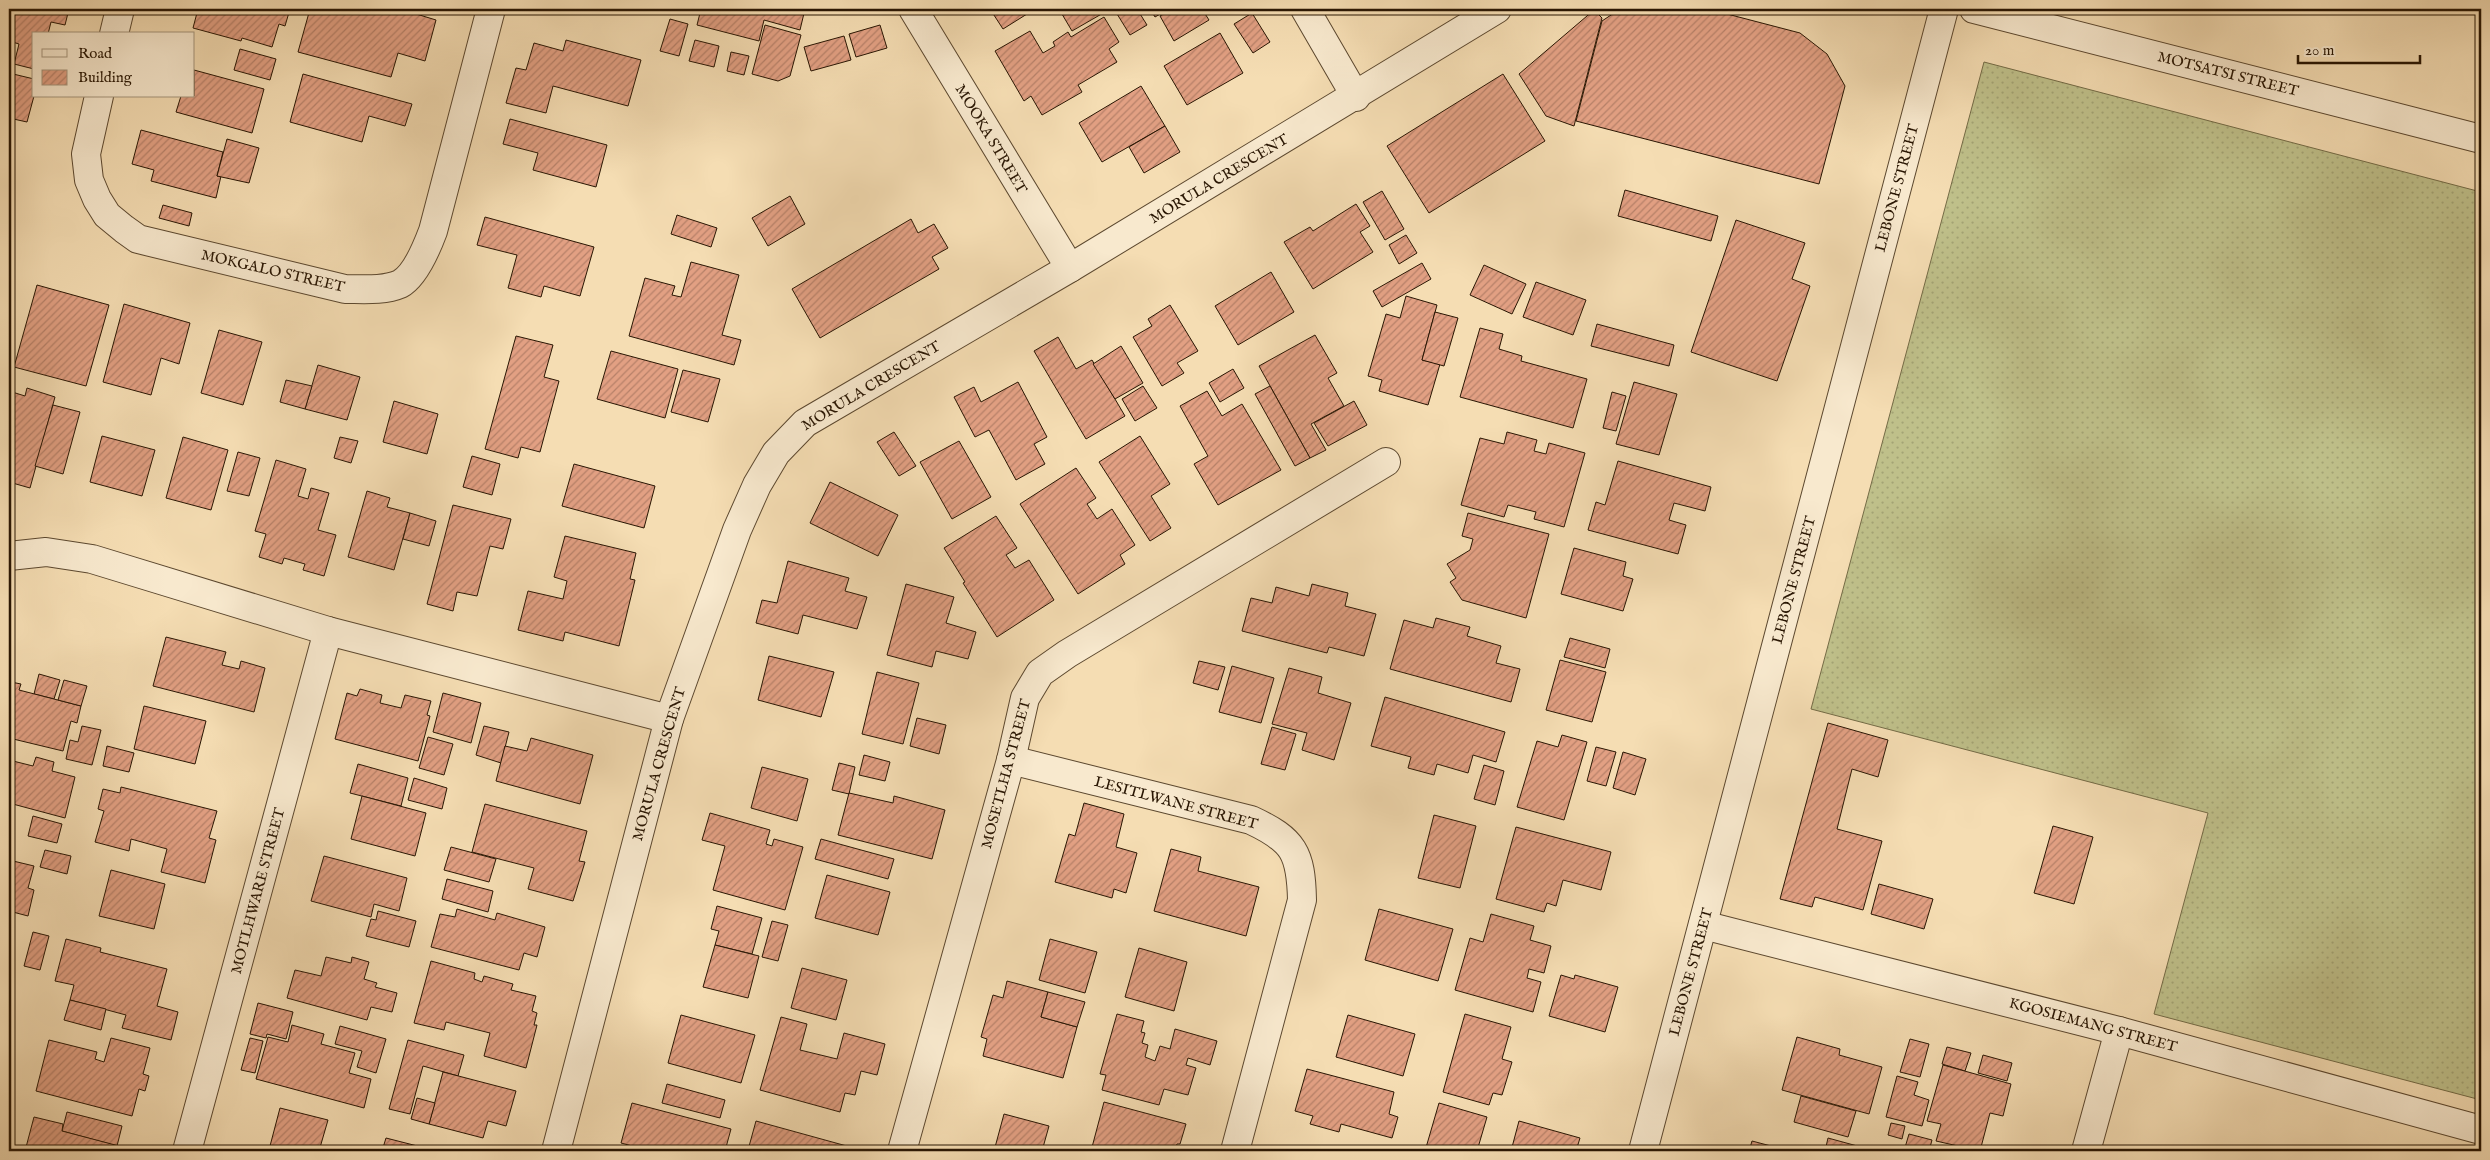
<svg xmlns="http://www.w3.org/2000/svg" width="2490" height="1160" font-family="'IM FELL English',serif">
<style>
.grass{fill:url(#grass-dots);stroke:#746b46}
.building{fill:url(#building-hatch);stroke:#291603}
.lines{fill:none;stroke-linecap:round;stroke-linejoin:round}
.minor-casing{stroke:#5c482f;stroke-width:30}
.minor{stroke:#f8e9ce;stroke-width:28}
.labels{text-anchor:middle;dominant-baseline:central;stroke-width:4;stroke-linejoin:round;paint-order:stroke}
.street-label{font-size:15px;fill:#291603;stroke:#f8e9ce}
</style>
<defs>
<pattern id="grass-dots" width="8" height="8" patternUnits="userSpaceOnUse" patternTransform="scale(1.25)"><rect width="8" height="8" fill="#bfc08a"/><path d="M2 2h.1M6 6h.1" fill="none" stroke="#a4a475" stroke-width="1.8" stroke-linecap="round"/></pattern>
<pattern id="building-hatch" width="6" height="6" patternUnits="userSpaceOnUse" patternTransform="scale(1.25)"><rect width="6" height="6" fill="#e2a083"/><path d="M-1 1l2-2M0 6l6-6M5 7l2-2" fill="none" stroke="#b78169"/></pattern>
</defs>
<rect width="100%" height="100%" fill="#f5ddb3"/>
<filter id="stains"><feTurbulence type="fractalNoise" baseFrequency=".004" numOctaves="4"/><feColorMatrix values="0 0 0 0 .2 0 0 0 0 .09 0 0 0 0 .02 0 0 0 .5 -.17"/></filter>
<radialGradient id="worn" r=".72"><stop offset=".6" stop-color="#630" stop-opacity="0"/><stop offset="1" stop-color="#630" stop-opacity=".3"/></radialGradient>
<path class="grass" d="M1984,62L2481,192V1100L2154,1014L2208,813L1811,709Z"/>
<g class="building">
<path d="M9,9H69L65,25L51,22L48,34H34V69L14,64L19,44L9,41Z"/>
<path d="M198,9H290L285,26L279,24L272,47L242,38L241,41L193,28Z"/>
<path d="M310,9H400L436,20L425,61L398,53L391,77L298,52Z"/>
<path d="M597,9H620L619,14Z"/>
<path d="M701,9H805L800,30L764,20L759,41L697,25Z"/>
<path d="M990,9H1035L1003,29Z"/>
<path d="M1059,9H1103L1105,12L1072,31Z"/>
<path d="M1114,9H1137L1147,25L1130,35Z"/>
<path d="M1150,9H1169L1155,17Z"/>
<path d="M1172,9H1202L1209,20L1174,41L1160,16Z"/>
<path d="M1620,9H1708L1800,33L1827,54L1845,86L1819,184L1576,121L1602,21Z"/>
<path d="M1594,10L1602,18L1574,126L1546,116L1519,74Z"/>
<path d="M1252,13L1270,42L1253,53L1234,24Z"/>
<path d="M1104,17L1119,42L1109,49L1117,62L1078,85L1082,92L1042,115L1031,96L1024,101L995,51L1030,31L1043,53L1055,46L1053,42L1068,32L1071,37Z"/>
<path d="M670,19L688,24L679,56L660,51Z"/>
<path d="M765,25L801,35L790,76L778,81L752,74Z"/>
<path d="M880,25L887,48L856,57L849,34Z"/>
<path d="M1220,33L1243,73L1187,105L1164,66Z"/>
<path d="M844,36L851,60L811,71L804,47Z"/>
<path d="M566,40L641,60L628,106L553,86L546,113L506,103L516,68L526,70L534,43L563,51Z"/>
<path d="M695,40L719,46L714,67L689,61Z"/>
<path d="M240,49L276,59L270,80L234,70Z"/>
<path d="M731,52L749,56L744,75L727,71Z"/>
<path d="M194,70L264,89L252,133L176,112L181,96H194Z"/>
<path d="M9,73L34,79V96L27,122L9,118Z"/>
<path d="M303,74L412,104L405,126L369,116L362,142L290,122Z"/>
<path d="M1503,74L1545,141L1429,213L1387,146Z"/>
<path d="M1141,86L1165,126L1102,162L1079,123Z"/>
<path d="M510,119L607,145L596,187L533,170L538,153L503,144Z"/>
<path d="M1165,126L1180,152L1144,173L1129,147Z"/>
<path d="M141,130L223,152L217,176H221L216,198L151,181L154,170L132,164Z"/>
<path d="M227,139L259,148L249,183L217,176Z"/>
<path d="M1625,190L1718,216L1711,241L1618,216Z"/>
<path d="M1382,191L1404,229L1385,240L1363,202Z"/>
<path d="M790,196L805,224L768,246L752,218Z"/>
<path d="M1356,204L1370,226L1360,232L1373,252L1313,289L1284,242L1310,227L1313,231Z"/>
<path d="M163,205L192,213L189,226L159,218Z"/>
<path d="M677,215L717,228L711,247L671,234Z"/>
<path d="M485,217L594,247L580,296L544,286L541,297L508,288L517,255L477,245Z"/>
<path d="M911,219L918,233L934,224L948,248L932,257L939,269L820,338L792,289Z"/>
<path d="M1736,220L1805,243L1792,279L1810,286L1777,381L1691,352Z"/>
<path d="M1406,235L1417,253L1399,264L1389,245Z"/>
<path d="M691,262L739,275L722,335L741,340L734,365L629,336L645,278L675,286L672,295L681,297Z"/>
<path d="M1422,263L1431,279L1382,307L1373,291Z"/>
<path d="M1484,265L1526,284L1512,314L1470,295Z"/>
<path d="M1271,272L1294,312L1238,345L1215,306Z"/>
<path d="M1536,282L1586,300L1573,335L1523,317Z"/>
<path d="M37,285L109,305L86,386L14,367Z"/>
<path d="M1406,296L1437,305L1422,360L1440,364L1428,405L1379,391L1382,380L1368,376L1386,314L1400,318Z"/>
<path d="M124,304L190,323L179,364L161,358L151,395L103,382Z"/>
<path d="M1170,305L1198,351L1177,363L1184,373L1162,386L1133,337L1152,326L1148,319Z"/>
<path d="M1435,312L1458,318L1444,366L1422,360Z"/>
<path d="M1597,324L1674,345L1669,366L1591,346Z"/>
<path d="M1480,328L1503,334L1499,349L1522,356L1521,361L1587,379L1573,428L1460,397Z"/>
<path d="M219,330L262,342L243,405L201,393Z"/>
<path d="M1315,335L1337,373L1328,378L1344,406L1311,424L1326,450L1310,458L1259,366Z"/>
<path d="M516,336L553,345L544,377L559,381L540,452L521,447L518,458L485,449Z"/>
<path d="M1058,337L1076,369L1092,360L1125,416L1086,439L1034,351Z"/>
<path d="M1121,346L1143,383L1115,399L1093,364Z"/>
<path d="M611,351L678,369L665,418L597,399Z"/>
<path d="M318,365L360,377L347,420L305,409Z"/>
<path d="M1233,369L1244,388L1220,402L1209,383Z"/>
<path d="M683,370L720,379L708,422L671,412Z"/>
<path d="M286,380L312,386L305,409L280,402Z"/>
<path d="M1018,382L1047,437L1034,444L1045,464L1016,480L989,430L975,437L954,397L974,387L981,402Z"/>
<path d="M1634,382L1677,394L1659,455L1616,444Z"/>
<path d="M1143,386L1157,408L1135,421L1122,399Z"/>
<path d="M1270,386L1310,458L1295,466L1255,394Z"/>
<path d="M27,388L55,397L30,488L9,482V391L25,396Z"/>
<path d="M1207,391L1222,416L1242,404L1281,470L1218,505L1194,464L1208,456L1180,406Z"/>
<path d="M1612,392L1626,396L1616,431L1603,428Z"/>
<path d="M394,401L438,414L427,454L383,442Z"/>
<path d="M1354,401L1367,425L1328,446L1314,423Z"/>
<path d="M53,405L80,412L63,474L35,466Z"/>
<path d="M894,432L916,466L899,476L877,442Z"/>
<path d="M1507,432L1537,440L1534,451L1546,454L1549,443L1585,453L1564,527L1534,519L1536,512L1508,505L1504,517L1461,505L1480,438L1504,444Z"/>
<path d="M102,436L155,450L142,496L90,482Z"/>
<path d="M1140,436L1170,484L1151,496L1171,528L1150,541L1099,462Z"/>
<path d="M183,437L228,450L211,510L166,498Z"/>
<path d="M340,437L358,441L351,463L334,458Z"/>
<path d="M959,441L991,497L952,519L920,462Z"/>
<path d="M238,452L260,458L249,496L227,491Z"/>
<path d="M472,456L500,464L492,495L463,487Z"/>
<path d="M276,460L306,469L298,496L308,499L311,488L329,493L318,530L336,535L324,576L303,570L305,564L284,558L282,564L259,557L266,534L255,531Z"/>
<path d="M1618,461L1711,487L1705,511L1674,503L1669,520L1686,525L1678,554L1588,530L1596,502L1605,505Z"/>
<path d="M574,464L655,486L644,528L562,506Z"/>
<path d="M1076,468L1096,498L1087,504L1097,519L1112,509L1135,545L1120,555L1125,564L1078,594L1020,504Z"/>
<path d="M830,482L898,515L878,556L810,523Z"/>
<path d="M367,491L390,498L387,507L410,513L394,570L348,557Z"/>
<path d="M453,505L511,519L503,549L490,546L477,596L457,592L453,611L427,604Z"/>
<path d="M410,513L436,521L429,546L403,539Z"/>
<path d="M1468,513L1549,534L1526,618L1462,600L1450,582L1456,578L1447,564L1470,550L1473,539L1462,536Z"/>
<path d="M996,516L1017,548L1006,555L1015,568L1029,560L1054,600L997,637L963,583L965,582L944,548Z"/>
<path d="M565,536L636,553L630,579L635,580L619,646L565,632L563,641L518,630L528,591L563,599L567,581L554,577Z"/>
<path d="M1574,548L1626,562L1623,576L1633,579L1623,611L1561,594Z"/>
<path d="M788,561L849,578L845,591L867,597L857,629L803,615L798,634L756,623L762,600L777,603Z"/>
<path d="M906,584L954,597L946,623L976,632L968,659L936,651L932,667L887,655Z"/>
<path d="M1312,584L1348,593L1345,606L1376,614L1364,656L1329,647L1327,653L1242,631L1251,598L1272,603L1276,587L1309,596Z"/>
<path d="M1436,618L1470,627L1467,636L1501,646L1496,663L1520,669L1511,702L1390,669L1404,620L1433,628Z"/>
<path d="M166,637L226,652L222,665L239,669L241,661L265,668L254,712L153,686Z"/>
<path d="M1570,638L1610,649L1605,668L1564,657Z"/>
<path d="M769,656L834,672L821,717L758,700Z"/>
<path d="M1560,660L1606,672L1592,722L1546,710Z"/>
<path d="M1199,661L1225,667L1218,690L1193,683Z"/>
<path d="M1232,666L1274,678L1261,723L1219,712Z"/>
<path d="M1289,668L1322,677L1318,693L1351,703L1334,760L1302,750L1307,733L1272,724Z"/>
<path d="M877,672L919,683L903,744L862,734Z"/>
<path d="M39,674L60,680L54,699L34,694Z"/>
<path d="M9,677H12L11,682L21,684L19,690L81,706L77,723L71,721L63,751L9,738Z"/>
<path d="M64,680L87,686L81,706L58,700Z"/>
<path d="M360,689L382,695L380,703L401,708L405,695L431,701L427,715L430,716L418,761L335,739L347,693L357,696Z"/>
<path d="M443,693L481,703L471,743L433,732Z"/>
<path d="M1385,697L1505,732L1496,762L1473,755L1468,773L1437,764L1434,775L1408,768L1411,757L1371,746Z"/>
<path d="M144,706L206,721L195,764L134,749Z"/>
<path d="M917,718L946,725L939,754L910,746Z"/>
<path d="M1828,723L1888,740L1878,777L1852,769L1837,829L1882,841L1863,910L1815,897L1812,907L1780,899Z"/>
<path d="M82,726L101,730L92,765L66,759L70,740L78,742Z"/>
<path d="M484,726L509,732L501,763L476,755Z"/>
<path d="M1272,727L1296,734L1285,770L1261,764Z"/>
<path d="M1562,735L1587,742L1564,820L1517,807L1537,741L1558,747Z"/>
<path d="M428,737L453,744L444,775L419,768Z"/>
<path d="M531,738L593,755L580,804L496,781L505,746L527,751Z"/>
<path d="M107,746L134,753L129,772L103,766Z"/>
<path d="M1596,747L1616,752L1606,786L1587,781Z"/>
<path d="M1623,752L1646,759L1635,795L1613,788Z"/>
<path d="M864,755L890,762L885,781L859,775Z"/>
<path d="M36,757L54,762L52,771L75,777L65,818L9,803V760L33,766Z"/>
<path d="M839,763L855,767L849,794L832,790Z"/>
<path d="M358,764L408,778L401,806L350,793Z"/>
<path d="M1484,765L1504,771L1495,805L1474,799Z"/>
<path d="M762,767L808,779L797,821L751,808Z"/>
<path d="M414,778L447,788L442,809L408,800Z"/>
<path d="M121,787L217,811L209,838L216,840L205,883L161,872L167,849L131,839L129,851L95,842L104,811L98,809L103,789L120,793Z"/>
<path d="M849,793L893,803L894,796L945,810L932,859L838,835Z"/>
<path d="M362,796L426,813L415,856L351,839Z"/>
<path d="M1084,803L1124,814L1116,847L1137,853L1126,893L1114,889L1112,898L1055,882L1069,834L1075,836Z"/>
<path d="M485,804L587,831L579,861L585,862L573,901L528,889L534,868L472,852Z"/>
<path d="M710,813L770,830L766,844L772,846L774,839L803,847L785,910L713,890L725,846L702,840Z"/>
<path d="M1434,815L1476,826L1460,888L1418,878Z"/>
<path d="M33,816L62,824L57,843L28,836Z"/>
<path d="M2053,826L2093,837L2074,904L2034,893Z"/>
<path d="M1516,827L1611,852L1601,890L1563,880L1556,906L1547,903L1544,912L1496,899Z"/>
<path d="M821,839L894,859L888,879L815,859Z"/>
<path d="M451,847L496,859L489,882L444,870Z"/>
<path d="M1171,849L1201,857L1198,871L1259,887L1246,936L1154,911Z"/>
<path d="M45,850L71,856L67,874L40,867Z"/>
<path d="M324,856L407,878L399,911L374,904L371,917L311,901Z"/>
<path d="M9,860L34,866L28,888L34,890L28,916L9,911Z"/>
<path d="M111,870L165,884L154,929L99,916Z"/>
<path d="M827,875L890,892L878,935L815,918Z"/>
<path d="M447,879L493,891L488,912L442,899Z"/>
<path d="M1879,884L1933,899L1924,929L1871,914Z"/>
<path d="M717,906L762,918L752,954L715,945L719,931L711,929Z"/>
<path d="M457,909L495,920L497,913L545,927L537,957L524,953L519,970L431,947L440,914L455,917Z"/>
<path d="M1379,909L1453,929L1438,981L1365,960Z"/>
<path d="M378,911L416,921L409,947L366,936L371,919L376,920Z"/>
<path d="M1491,914L1534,926L1530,940L1551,946L1544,973L1529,969L1527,978L1541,982L1533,1012L1455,990L1470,938L1483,942Z"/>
<path d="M772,921L788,925L778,961L762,957Z"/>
<path d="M33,932L49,936L40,970L24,966Z"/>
<path d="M9,933L13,934L9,952Z"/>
<path d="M66,939L101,948L100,952L167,969L157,1006L178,1012L171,1040L122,1028L126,1015L70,1000L74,985L55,981Z"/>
<path d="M1050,939L1097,952L1085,993L1039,980Z"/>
<path d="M715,945L759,956L748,998L703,987Z"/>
<path d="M1139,948L1187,962L1174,1011L1125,997Z"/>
<path d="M326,957L351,963L352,957L369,962L364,979L377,983L375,987L397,993L392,1012L371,1007L367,1020L287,998L295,970L321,976Z"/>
<path d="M431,961L475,973L474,979L482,982L484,976L513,984L511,990L536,996L532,1011L537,1013L534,1025H537L526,1068L484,1056L490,1033L446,1022L444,1030L414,1023Z"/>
<path d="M802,968L847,980L836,1020L791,1008Z"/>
<path d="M1561,975L1574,979L1575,975L1618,987L1605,1032L1549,1016Z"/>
<path d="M1007,981L1048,992L1041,1017L1077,1027L1063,1078L983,1056L987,1039L981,1037L993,995L1003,998Z"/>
<path d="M1048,992L1085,1002L1077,1027L1041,1017Z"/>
<path d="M70,1000L106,1009L101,1030L64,1020Z"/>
<path d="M258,1003L293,1012L286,1039L267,1034L266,1038L250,1034Z"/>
<path d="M1117,1014L1144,1021L1141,1032L1145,1033L1142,1043L1148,1045L1145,1057L1155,1061L1160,1046L1170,1049L1175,1029L1217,1041L1210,1065L1188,1058L1186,1065L1196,1068L1188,1095L1164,1089L1159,1105L1102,1090L1106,1075L1100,1074Z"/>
<path d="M1465,1014L1511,1027L1502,1059L1512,1062L1502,1095L1493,1093L1489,1105L1443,1092Z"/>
<path d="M681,1015L755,1035L741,1083L668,1063Z"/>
<path d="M1348,1015L1415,1034L1403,1076L1336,1057Z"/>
<path d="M781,1017L807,1024L800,1050L837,1059L844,1033L885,1044L877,1075L861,1071L855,1095L845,1093L840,1112L760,1090Z"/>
<path d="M292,1025L324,1034L321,1044L355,1053L349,1073L371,1079L364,1108L256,1079L268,1037L288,1042Z"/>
<path d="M340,1026L386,1039L376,1073L357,1067L362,1051L335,1044Z"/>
<path d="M1797,1037L1840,1049L1839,1055L1882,1067L1869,1114L1782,1090Z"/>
<path d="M111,1038L150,1048L143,1074L149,1076L145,1091L139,1089L132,1116L36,1091L49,1040L97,1052L95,1059L104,1062Z"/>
<path d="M250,1038L263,1041L255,1073L241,1070Z"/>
<path d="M1910,1039L1929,1044L1920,1077L1900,1072Z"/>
<path d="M408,1040L464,1055L458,1076L423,1066L410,1114L389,1109Z"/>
<path d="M9,1042L13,1043L9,1061Z"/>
<path d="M1947,1047L1971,1053L1965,1071L1942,1064Z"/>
<path d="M1983,1055L2012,1063L2007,1081L1978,1073Z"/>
<path d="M1943,1065L2011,1084L2003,1116L1990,1113L1980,1151L1936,1141L1941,1124L1927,1121Z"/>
<path d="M1307,1069L1394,1092L1389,1114L1398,1117L1392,1138L1341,1124L1339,1132L1310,1124L1313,1116L1295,1111Z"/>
<path d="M443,1072L516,1091L506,1126L488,1121L483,1138L429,1124Z"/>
<path d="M1897,1076L1918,1082L1914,1095L1929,1100L1922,1126L1886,1117Z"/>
<path d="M667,1084L725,1100L720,1118L662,1103Z"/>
<path d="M1801,1096L1856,1111L1848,1137L1794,1122Z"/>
<path d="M417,1098L435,1103L429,1124L411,1119Z"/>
<path d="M1104,1102L1186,1124L1180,1144H1177L1174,1151H1091Z"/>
<path d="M632,1103L731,1129L725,1151H651L621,1143Z"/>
<path d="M1439,1103L1487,1117L1477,1151H1425Z"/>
<path d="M280,1108L328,1120L319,1151H287L270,1146Z"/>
<path d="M67,1112L122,1126L117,1146L62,1131Z"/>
<path d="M1004,1114L1049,1126L1042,1151H994Z"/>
<path d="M34,1117L63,1124L62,1131L119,1146L118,1151H25Z"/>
<path d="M756,1121L854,1148L853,1151L748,1150Z"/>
<path d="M1519,1121L1580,1138L1576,1151H1511Z"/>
<path d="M1891,1123L1905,1126L1902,1139L1888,1135Z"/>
<path d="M1909,1134L1932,1140L1929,1151H1904Z"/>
<path d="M386,1138L437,1151H382Z"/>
<path d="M1828,1138L1872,1150L1825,1151Z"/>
<path d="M1752,1141L1790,1151H1749Z"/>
</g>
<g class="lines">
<g class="minor-casing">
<g id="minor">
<path d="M913,9L1070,268"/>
<path d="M1305,9L1356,97"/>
<path d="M1974,9L2481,139"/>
<path d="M114,34L120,9"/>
<path d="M99,96L86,154L89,180L97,199L107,215L124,229L138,239L345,289C362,289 384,291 400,284C415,276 427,247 433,231L491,9"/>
<path d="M9,556L46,552L92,559L328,631L669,719"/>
<path d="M1011,760L1251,820C1294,840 1301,853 1302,900L1235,1151"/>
<path d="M1703,925L2119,1031L2481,1130"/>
<path d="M187,1151L328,631"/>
<path d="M556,1151L669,719L737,530L757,485L776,453L805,423L1070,268L1497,9"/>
<path d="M902,1151L1011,760L1025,698L1040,673L1067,654L1386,462"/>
<path d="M1643,1151L1944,9"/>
<path d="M2086,1151L2119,1031"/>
</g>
</g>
<use href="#minor" class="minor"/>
</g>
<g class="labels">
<g class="street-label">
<text transform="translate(2228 74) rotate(14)">MOTSATSI STREET</text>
<text transform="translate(991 139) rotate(59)">MOOKA STREET</text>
<text transform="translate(1219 179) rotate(-31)">MORULA CRESCENT</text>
<text transform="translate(1897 188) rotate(-75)">LEBONE STREET</text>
<text transform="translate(273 271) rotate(13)">MOKGALO STREET</text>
<text transform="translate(871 386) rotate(-31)">MORULA CRESCENT</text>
<text transform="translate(1794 580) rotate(-75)">LEBONE STREET</text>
<text transform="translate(659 764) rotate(-74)">MORULA CRESCENT</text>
<text transform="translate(1006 774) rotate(-75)">MOSETLHA STREET</text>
<text transform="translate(1176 803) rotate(15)">LESITLWANE STREET</text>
<text transform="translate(258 891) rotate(-75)">MOTLHWARE STREET</text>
<text transform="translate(1691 972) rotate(-75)">LEBONE STREET</text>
<text transform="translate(2093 1025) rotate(15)">KGOSIEMANG STREET</text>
</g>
</g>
<rect width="2490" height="1160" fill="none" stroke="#f5ddb3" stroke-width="30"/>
<rect x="10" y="10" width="2470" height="1140" fill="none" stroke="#291603" stroke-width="2.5"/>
<rect x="15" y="15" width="2460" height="1130" fill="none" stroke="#291603"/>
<rect x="32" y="32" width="162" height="65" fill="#f8e9ce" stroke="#a5957d"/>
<rect x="42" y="49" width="25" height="8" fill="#f8e9ce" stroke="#a5957d"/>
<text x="78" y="58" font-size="15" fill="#291603">Road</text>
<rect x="42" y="70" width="25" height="15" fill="url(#building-hatch)" stroke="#a5957d"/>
<text x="78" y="82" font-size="15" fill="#291603">Building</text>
<path d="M2298 55v8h122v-8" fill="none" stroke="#291603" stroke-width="2.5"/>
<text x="2305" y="55" font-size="15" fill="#291603" stroke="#f8e9ce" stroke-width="4" paint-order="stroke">20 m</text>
<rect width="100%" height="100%" filter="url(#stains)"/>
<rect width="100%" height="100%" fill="url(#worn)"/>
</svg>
